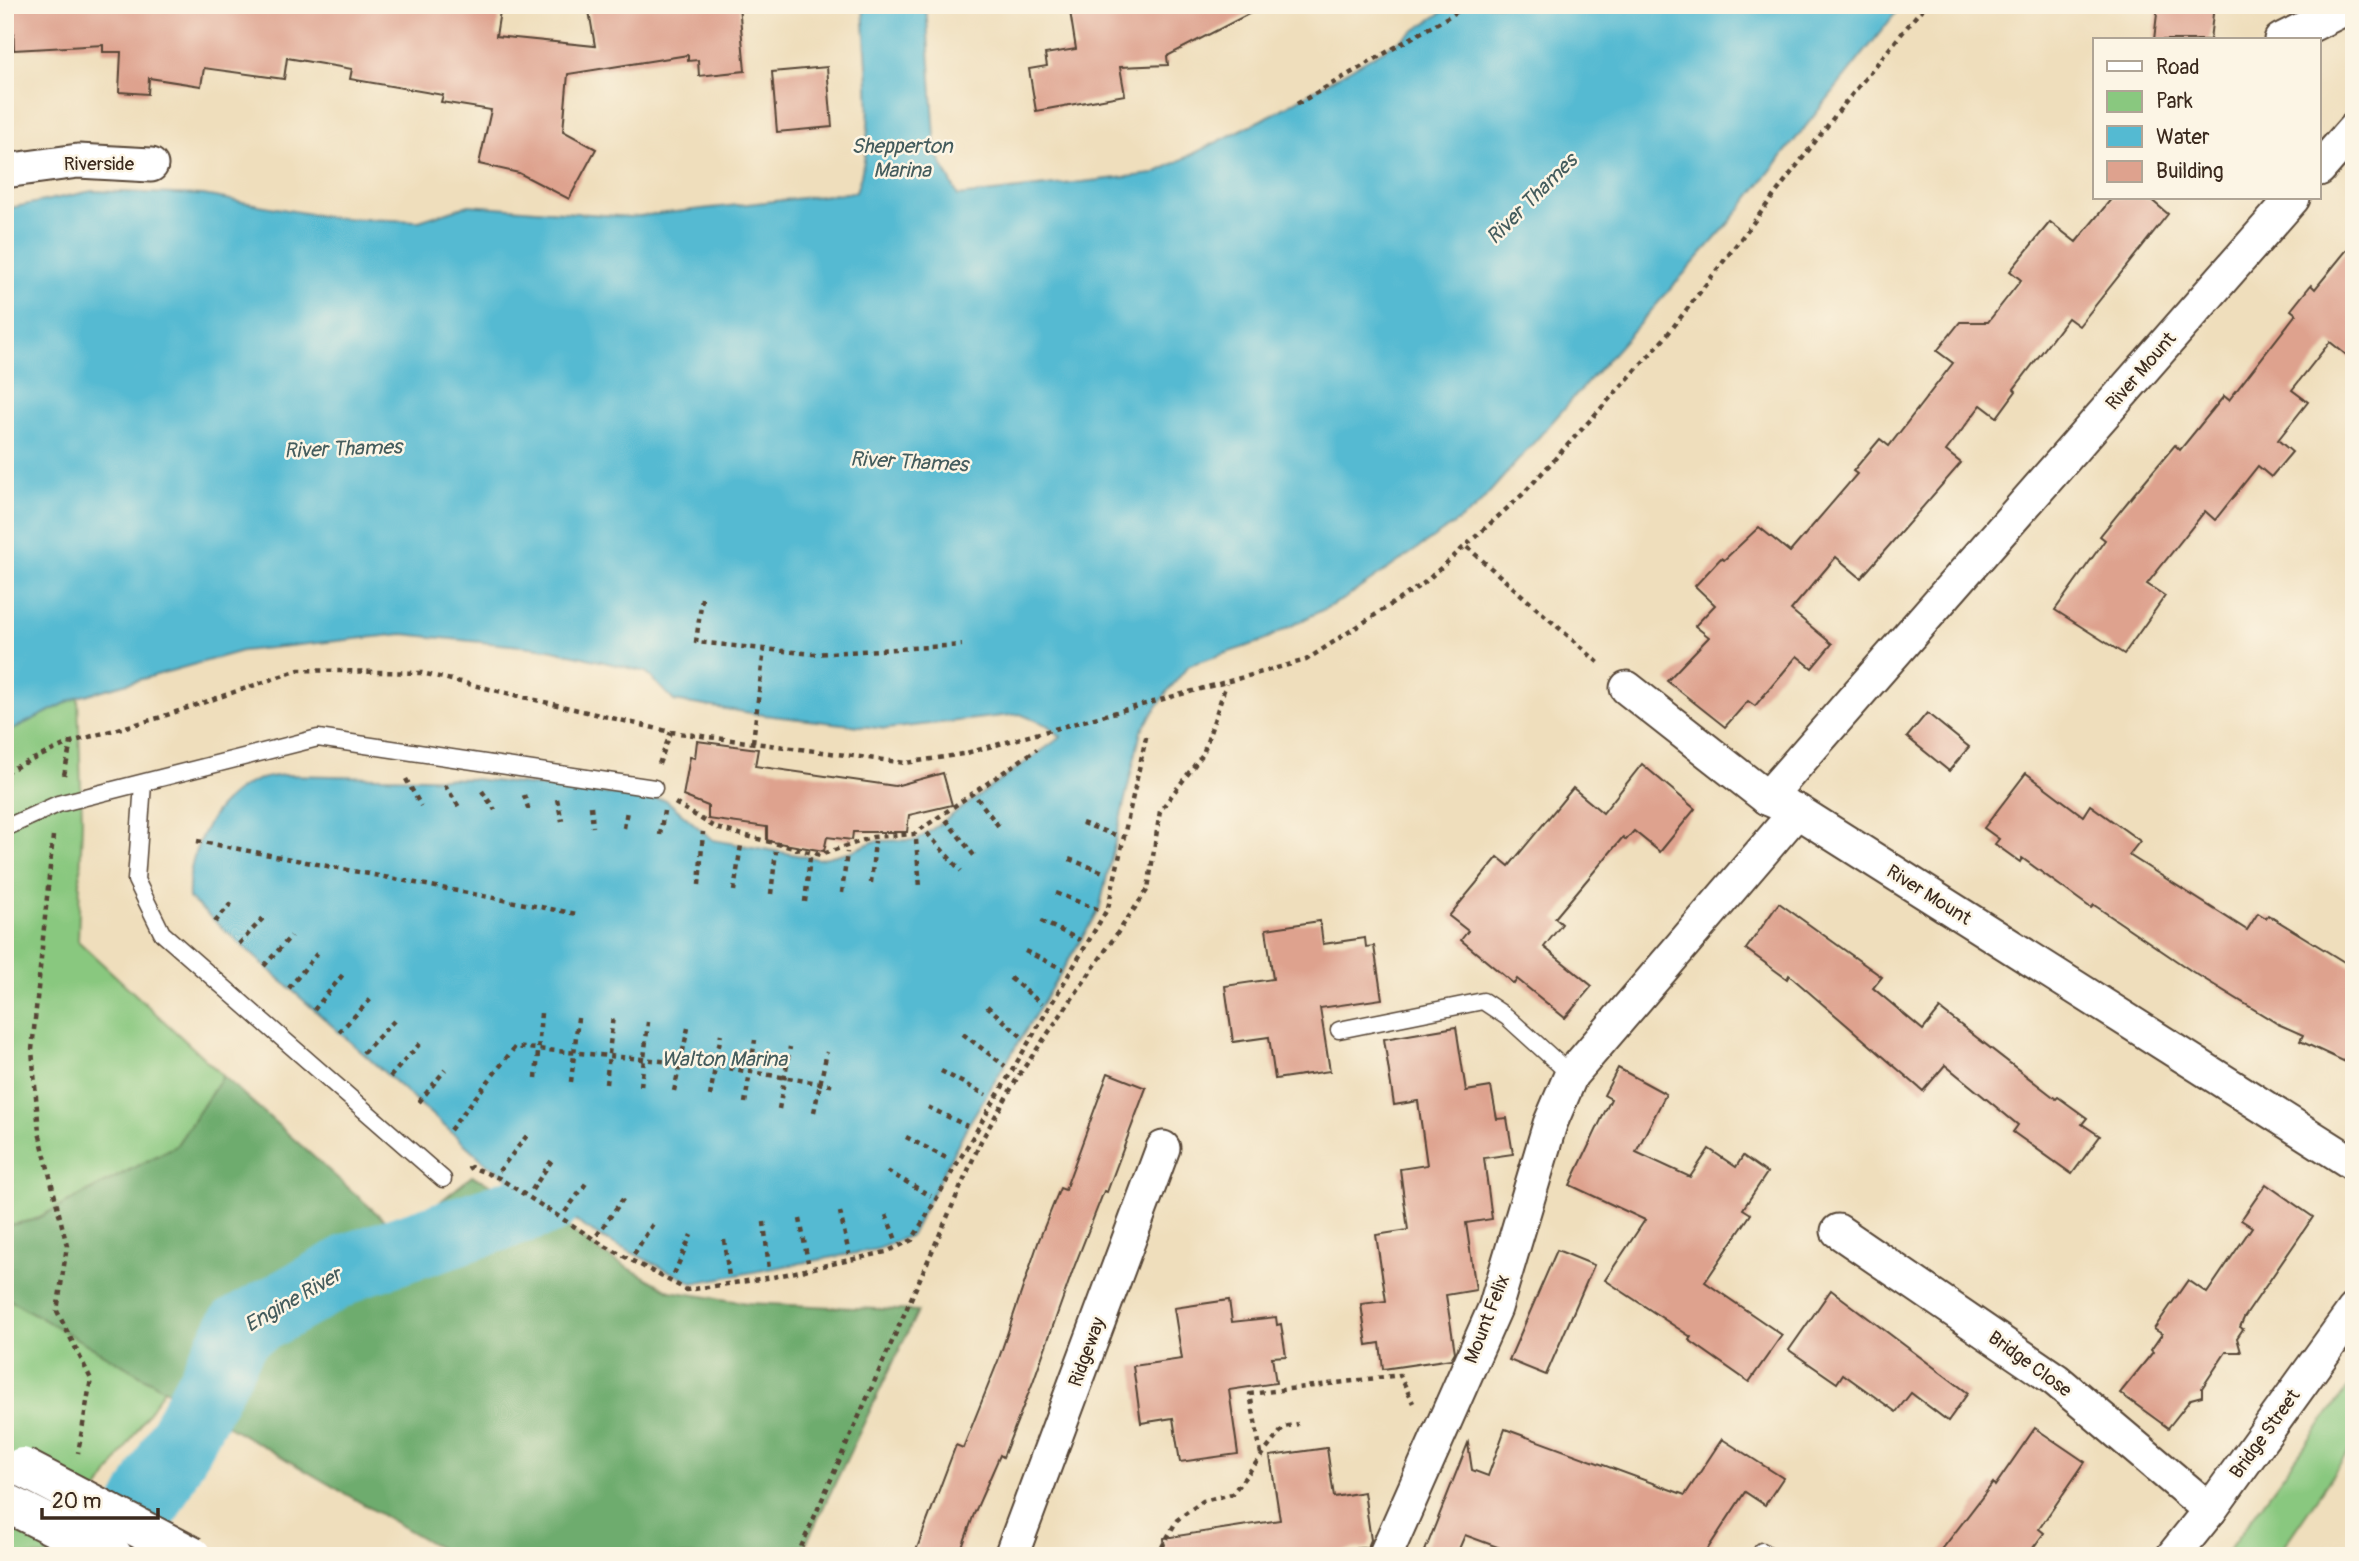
<svg xmlns="http://www.w3.org/2000/svg" width="2359" height="1561" font-family="Pangolin,sans-serif">
<style>
.green{fill:#89c87f;stroke:#62794e;stroke-width:2}
.forest{fill:#6eac6e;stroke:#546b46;stroke-width:2}
.water{fill:#54bad2;stroke:#487278;stroke-width:2}
.lines{fill:none;stroke-linecap:round;stroke-linejoin:round}
.river{stroke:#54bad2;stroke-width:68}
.building{fill:#dea28e}
.service-casing{stroke:#564536;stroke-width:19}
.minor-casing{stroke:#564536;stroke-width:37}
.path{stroke:#564536;stroke-width:4.5;stroke-dasharray:5 5;stroke-linecap:butt}
.service{stroke:#fff;stroke-width:16}
.minor{stroke:#fff;stroke-width:33}
.primary-bridge-casing{stroke:#564536;stroke-width:42;stroke-linecap:butt}
.primary-bridge{stroke:#fff;stroke-width:38}
.labels{text-anchor:middle;dominant-baseline:central;stroke-width:5;stroke-linejoin:round;paint-order:stroke}
.street-label{font-size:19px;fill:#3b2a1e;stroke:#fcf5e5}
.water-label{font-size:21px;font-style:italic;fill:#445c5d;stroke:#fcf5e5}
</style>
<rect width="100%" height="100%" fill="#fcf5e5"/>
<filter id="ink" filterUnits="userSpaceOnUse"><feTurbulence type="fractalNoise" baseFrequency=".0143" numOctaves="2"/><feDisplacementMap in="SourceGraphic" scale="14" xChannelSelector="R" yChannelSelector="G"/><feConvolveMatrix kernelMatrix="1 2 1 2 8 2 1 2 1" color-interpolation-filters="sRGB"/></filter>
<filter id="wash" filterUnits="userSpaceOnUse"><feTurbulence type="fractalNoise" baseFrequency=".00686" numOctaves="4" result="noise"/><feDisplacementMap in="SourceGraphic" scale="28" xChannelSelector="R" yChannelSelector="G"/><feGaussianBlur stdDeviation="1.57" result="paint"/><feColorMatrix in="noise" values="0 0 0 0 0 0 0 0 0 0 0 0 0 0 0 0 0 1.4 0 .05"/><feComposite in="paint" operator="in"/></filter>
<g filter="url(#wash)">
<rect width="100%" height="100%" fill="#efdebc"/>
<g class="green">
<path d="M78,697L82,821L78,941L223,1076L176,1146L34,1220L5,1226V733Z"/>
<path d="M5,1297L164,1389L55,1556H5Z"/>
<path d="M2354,1379V1444L2277,1556H2224Z"/>
</g>
<path class="forest" d="M223,1076L400,1234L472,1176L539,1206L601,1253L670,1291L747,1303L918,1311L800,1556H453L5,1297V1226L34,1220L176,1146Z"/>
<path class="water" d="M863,5H926L936,152L958,196L1153,174L1275,113L1402,39L1453,5H1902L1729,223L1474,510L1344,599L1260,642L1189,665L1167,692L1141,731L1099,910L965,1130L911,1235L878,1249L693,1283L602,1238L487,1164L189,898C187,853 212,798 257,780C265,777 276,776 284,775L473,779L666,800L713,840L819,859L852,851L875,841L917,840L1061,737L1047,725L1020,714L886,729L764,715L674,701L646,672L549,649L403,634L242,651L78,697L5,733V209L92,191L203,195L333,218L419,221L469,205L630,217L856,192C877,132 866,68 863,5Z"/>
<g class="lines">
<path class="river" d="M119,1556L239,1330L355,1265L548,1201"/>
</g>
<g id="blocks">
<g class="building">
<path d="M12,5H195L229,11L230,5H501L496,36L595,46L588,5H739L745,71L699,76L698,60L688,61V55L568,74L563,131L596,149L569,199L519,173L479,164L491,110L441,102L443,95L350,79L352,69L287,58L284,79L204,68L201,86L149,78L148,94L119,92L121,52H103V45L14,50Z"/>
<path d="M1069,5H1266L1167,56L1168,65L1120,67L1125,95L1036,111L1029,69L1047,66L1045,54L1076,49Z"/>
<path d="M2158,5H2214L2210,40H2154Z"/>
<path d="M827,67L832,127L777,132L772,72Z"/>
<path d="M2112,198H2149L2168,214L2079,326L2068,318L2014,389L2016,391L1997,417L1981,405L1946,451L1961,463L1861,578L1836,557L1791,610L1832,644L1812,668L1797,656L1755,706L1748,701L1725,727L1667,681L1709,637L1695,626L1715,605L1695,586L1721,558L1724,560L1759,527L1790,552L1857,474L1853,471L1880,439L1889,446L1953,363L1937,351L1960,322H1988L2021,280L2010,271L2050,222L2076,242Z"/>
<path d="M2354,241V361L2330,342L2292,390L2308,402L2278,440L2292,452L2271,477L2258,466L2215,520L2205,511L2147,584L2165,596L2124,654L2055,610L2105,540L2100,536L2134,494L2175,445L2180,450L2224,396L2229,400L2296,314L2291,310L2311,285L2315,289Z"/>
<path d="M1927,713L1969,747L1949,771L1907,737Z"/>
<path d="M697,741L758,749L755,766L895,786L943,773L952,805L909,815L907,832H853L852,840L827,837L824,851L767,841V827L708,819V806L683,796L690,757L695,758Z"/>
<path d="M1642,764L1695,809L1660,852L1634,831L1626,840L1623,837L1555,918L1562,924L1544,947L1592,986L1565,1018L1517,979L1514,984L1461,940L1468,931L1449,916L1498,857L1509,866L1573,788L1603,813Z"/>
<path d="M2026,773L2083,816L2090,805L2140,841L2129,855L2247,930L2258,913L2266,918L2268,915L2354,968V1066L2300,1041L2303,1035L2278,1024L2193,972L2094,905L2091,908L2022,858L2020,862L1995,844L1999,839L1984,828Z"/>
<path d="M1779,903L1882,977L1873,988L1923,1030L1940,1009L2056,1099L2058,1097L2087,1118L2082,1124L2100,1136L2072,1174L2013,1132L2018,1125L1945,1065L1923,1091L1789,975L1787,979L1746,949Z"/>
<path d="M1320,921L1323,944L1365,938L1366,947L1374,946L1382,999L1320,1008L1330,1071L1275,1079L1269,1037L1233,1042L1225,986L1273,979L1266,929Z"/>
<path d="M1456,1027L1466,1091L1491,1087L1497,1119L1507,1118L1513,1154L1484,1158L1492,1219L1466,1223L1476,1290L1446,1295L1455,1352L1451,1359L1383,1369L1380,1343L1367,1345L1361,1304L1386,1301L1376,1235L1408,1230L1400,1169L1427,1165L1418,1101L1394,1105L1384,1039Z"/>
<path d="M1618,1068L1666,1094L1636,1152L1690,1177L1709,1149L1736,1167L1743,1156L1767,1173L1743,1209L1751,1214L1705,1282L1782,1335L1749,1382L1689,1340L1691,1337L1605,1280L1645,1220L1570,1185L1611,1099L1604,1095Z"/>
<path d="M1108,1073L1146,1088L1107,1192L1104,1191L1073,1270L1033,1382L1003,1457L1000,1455L974,1514L959,1556H914L956,1445L963,1448L998,1361L1039,1240L1060,1188L1065,1190Z"/>
<path d="M2266,1184L2313,1217L2244,1318L2240,1327L2243,1329L2237,1338L2241,1352H2226L2202,1388V1396L2191,1399L2168,1428L2120,1393L2153,1352L2151,1350L2162,1334L2154,1329L2188,1280L2207,1293L2252,1227L2241,1220Z"/>
<path d="M1557,1250L1594,1265L1546,1375L1509,1360Z"/>
<path d="M1831,1290L1968,1393L1948,1421L1911,1393L1896,1412L1843,1374L1837,1383L1789,1350Z"/>
<path d="M1229,1300L1232,1322L1276,1317L1277,1325L1281,1324L1286,1356L1272,1357L1276,1383L1229,1390L1238,1454L1180,1462L1173,1418L1141,1423L1133,1366L1182,1359L1174,1308Z"/>
<path d="M2035,1428L2085,1462L2039,1529L2044,1533L2027,1556H1937L1993,1483L1995,1486Z"/>
<path d="M1505,1429L1685,1495L1722,1439L1783,1478L1765,1505L1745,1492L1703,1556H1522L1465,1535L1456,1556H1423L1468,1443L1472,1470L1488,1476Z"/>
<path d="M1327,1448L1334,1497L1364,1492L1371,1540L1368,1547L1324,1553V1556H1165L1164,1538L1280,1520L1270,1456Z"/>
</g>
</g>
</g>
<g filter="url(#ink)">
<use href="#blocks" fill-opacity="0" stroke="#564536" stroke-width="2"/>
<g class="lines">
<g class="service-casing">
<g id="service">
<path d="M143,784L136,880L162,933L443,1179"/>
<path d="M5,828L58,804L318,738L654,788"/>
<path d="M1339,1030L1483,1001L1507,1017L1571,1075"/>
<path d="M1762,1551L1768,1556"/>
</g>
</g>
<g class="minor-casing">
<g id="minor">
<path d="M2281,40L2352,5"/>
<path d="M2319,169L2354,129"/>
<path d="M5,171L78,161L151,165"/>
<path d="M1627,688L1767,798L1797,811L2354,1164"/>
<path d="M1767,798L2293,198"/>
<path d="M1838,1231L2056,1380L2210,1510"/>
<path d="M1011,1556L1163,1148"/>
<path d="M1385,1556L1495,1308L1550,1124L1571,1075L1797,811"/>
<path d="M2173,1556L2210,1510L2354,1310"/>
</g>
</g>
<g class="path">
<path d="M1297,104L1460,10"/>
<path d="M1467,547L1600,664"/>
<path d="M702,598L696,642L813,654L962,645"/>
<path d="M753,742L764,649"/>
<path d="M659,764L671,732"/>
<path d="M5,772L71,742L158,718L299,670L422,673L671,732L906,763L963,754L1306,660L1424,583L1522,495L1664,339L1841,108L1925,5"/>
<path d="M64,775L71,743"/>
<path d="M406,779L421,806"/>
<path d="M445,785L459,807"/>
<path d="M482,791L495,810"/>
<path d="M524,795L530,814"/>
<path d="M977,798L1000,828"/>
<path d="M557,799L562,821"/>
<path d="M675,803L716,828L820,855L873,837L914,834L1037,749"/>
<path d="M591,806L593,827"/>
<path d="M946,820L976,858"/>
<path d="M1082,823L1115,835"/>
<path d="M624,828L627,811"/>
<path d="M927,833L961,871"/>
<path d="M660,835L664,811"/>
<path d="M53,836L32,1050L39,1132L67,1246L57,1311L91,1379L78,1453"/>
<path d="M916,840L920,887"/>
<path d="M197,841L577,914"/>
<path d="M1069,859L1106,873"/>
<path d="M871,883L875,841"/>
<path d="M699,885L703,832"/>
<path d="M734,891L741,845"/>
<path d="M842,893L847,852"/>
<path d="M1056,893L1099,910"/>
<path d="M771,894L776,851"/>
<path d="M805,902L810,857"/>
<path d="M1041,921L1080,940"/>
<path d="M215,922L233,901"/>
<path d="M239,944L266,915"/>
<path d="M1025,951L1063,969"/>
<path d="M264,966L291,936"/>
<path d="M1010,978L1042,1004"/>
<path d="M289,988L319,951"/>
<path d="M987,1006L1022,1037"/>
<path d="M314,1010L345,972"/>
<path d="M339,1032L371,999"/>
<path d="M963,1034L1005,1066"/>
<path d="M363,1053L394,1021"/>
<path d="M941,1071L986,1095"/>
<path d="M390,1077L423,1040"/>
<path d="M536,1078L541,1013"/>
<path d="M571,1082L578,1018"/>
<path d="M606,1084L613,1015"/>
<path d="M641,1086L648,1022"/>
<path d="M674,1091L688,1028"/>
<path d="M710,1096L721,1034"/>
<path d="M419,1102L445,1070"/>
<path d="M745,1103L755,1040"/>
<path d="M928,1107L967,1126"/>
<path d="M779,1109L790,1047"/>
<path d="M814,1112L827,1052"/>
<path d="M450,1130L515,1047L715,1066L836,1086"/>
<path d="M906,1137L950,1160"/>
<path d="M468,1169L471,1167L499,1178L603,1245L687,1290L773,1277L886,1252L912,1240L1108,908L1147,733"/>
<path d="M499,1171L529,1133"/>
<path d="M887,1171L931,1196"/>
<path d="M532,1190L552,1160"/>
<path d="M565,1212L587,1182"/>
<path d="M840,1212L849,1254"/>
<path d="M886,1215L896,1240"/>
<path d="M800,1219L808,1262"/>
<path d="M764,1222L769,1270"/>
<path d="M597,1235L623,1199"/>
<path d="M724,1240L729,1277"/>
<path d="M634,1254L654,1222"/>
<path d="M674,1274L691,1235"/>
<path d="M1261,1454L1250,1394L1400,1375L1413,1403"/>
<path d="M797,1556L981,1141L1019,1075L1148,889L1160,811L1203,754L1226,684"/>
<path d="M1157,1556L1177,1520L1203,1501L1232,1494L1284,1427L1298,1424"/>
</g>
<use href="#service" class="service"/>
<use href="#minor" class="minor"/>
<g class="primary-bridge-casing">
<g id="primary-bridge">
<path d="M22,1467L192,1556"/>
<path d="M5,1502L113,1556"/>
</g>
</g>
<use href="#primary-bridge" class="primary-bridge"/>
</g>
</g>
<g class="labels">
<g class="street-label">
<text x="99" y="164">Riverside</text>
<text transform="translate(2141 371) rotate(-49)">River Mount</text>
<text transform="translate(1929 895) rotate(32)">River Mount</text>
<text transform="translate(1487 1319) rotate(-69)">Mount Felix</text>
<text transform="translate(1087 1352) rotate(-70)">Ridgeway</text>
<text transform="translate(2030 1364) rotate(36)">Bridge Close</text>
<text transform="translate(2265 1434) rotate(-54)">Bridge Street</text>
</g>
<g class="water-label">
<text x="902" y="146">Shepperton<tspan x="902" dy="24">Marina</tspan></text>
<text transform="translate(1532 199) rotate(-45)">River Thames</text>
<text transform="translate(343 449) rotate(-2)">River Thames</text>
<text transform="translate(909 462) rotate(3)">River Thames</text>
<text x="724" y="1059">Walton Marina</text>
<text transform="translate(293 1300) rotate(-30)">Engine River</text>
</g>
</g>
<rect width="2359" height="1561" fill="none" stroke="#fcf5e5" stroke-width="28"/>
<rect x="2093" y="38" width="228" height="161" fill="#fcf5e5" stroke="#afa495" stroke-width="2"/>
<rect x="2107" y="61" width="35" height="10" fill="#ffffff" stroke="#afa495" stroke-width="2"/>
<text x="2156" y="74" font-size="21" fill="#3b2a1e">Road</text>
<rect x="2107" y="91" width="35" height="21" fill="#89c87f" stroke="#afa495" stroke-width="2"/>
<text x="2156" y="108" font-size="21" fill="#3b2a1e">Park</text>
<rect x="2107" y="126" width="35" height="21" fill="#54bad2" stroke="#afa495" stroke-width="2"/>
<text x="2156" y="144" font-size="21" fill="#3b2a1e">Water</text>
<rect x="2107" y="161" width="35" height="21" fill="#dea28e" stroke="#afa495" stroke-width="2"/>
<text x="2156" y="178" font-size="21" fill="#3b2a1e">Building</text>
<path d="M42 1508v10h116v-10" fill="none" stroke="#3b2a1e" stroke-width="3.5"/>
<text x="52" y="1508" font-size="21" fill="#3b2a1e" stroke="#fcf5e5" stroke-width="5" paint-order="stroke">20 m</text>
</svg>
